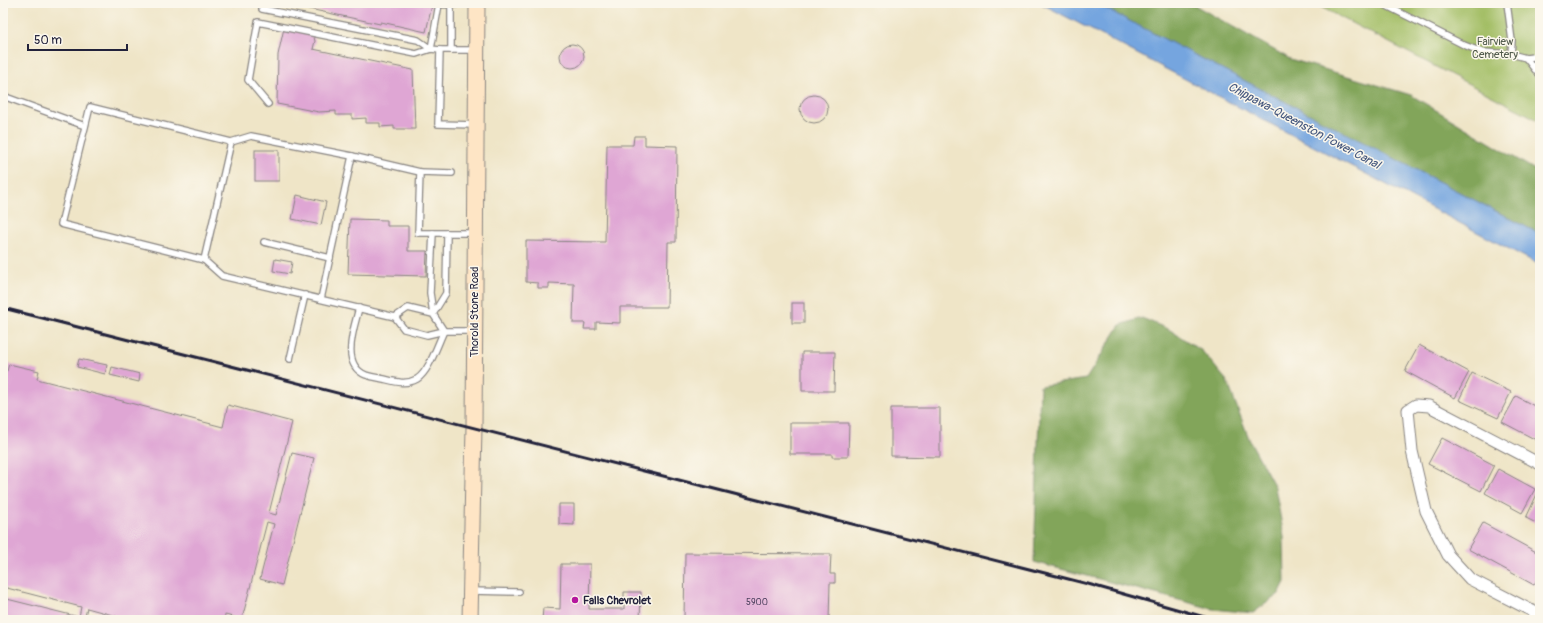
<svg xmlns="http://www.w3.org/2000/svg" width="1543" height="623" font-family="Pangolin,sans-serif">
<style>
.green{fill:#a3be65;stroke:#627050}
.forest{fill:#82a55a;stroke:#52644a}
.water{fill:#75a5df;stroke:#4c648d}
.building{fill:#dfa6d4}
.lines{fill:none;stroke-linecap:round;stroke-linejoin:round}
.service-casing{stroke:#888481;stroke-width:8}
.minor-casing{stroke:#888481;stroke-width:13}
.secondary-casing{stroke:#888481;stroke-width:17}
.service{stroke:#fff;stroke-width:5.5}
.minor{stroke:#fff;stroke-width:11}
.secondary{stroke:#fee5c5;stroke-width:15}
.rail{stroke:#22223b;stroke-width:3}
.poi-dot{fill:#b5179e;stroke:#fbf7ec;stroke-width:1.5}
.labels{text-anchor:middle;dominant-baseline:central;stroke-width:3;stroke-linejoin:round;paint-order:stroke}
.number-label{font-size:9px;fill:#514361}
.park-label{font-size:11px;fill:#4f594a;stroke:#fbf7ec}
.street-label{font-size:11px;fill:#22223b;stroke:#fbf7ec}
.poi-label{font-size:11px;font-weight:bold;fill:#22223b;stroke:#fbf7ec;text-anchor:start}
.water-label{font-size:12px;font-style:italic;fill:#43567d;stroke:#fbf7ec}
</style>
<rect width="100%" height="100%" fill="#fbf7ec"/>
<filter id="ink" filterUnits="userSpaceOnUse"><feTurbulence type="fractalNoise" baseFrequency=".025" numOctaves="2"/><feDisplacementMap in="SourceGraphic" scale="8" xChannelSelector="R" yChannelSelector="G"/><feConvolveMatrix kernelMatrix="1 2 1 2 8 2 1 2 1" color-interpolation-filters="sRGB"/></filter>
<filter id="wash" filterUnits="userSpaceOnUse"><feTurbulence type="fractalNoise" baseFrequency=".012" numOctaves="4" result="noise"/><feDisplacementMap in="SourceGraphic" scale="16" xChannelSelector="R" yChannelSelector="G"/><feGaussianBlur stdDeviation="0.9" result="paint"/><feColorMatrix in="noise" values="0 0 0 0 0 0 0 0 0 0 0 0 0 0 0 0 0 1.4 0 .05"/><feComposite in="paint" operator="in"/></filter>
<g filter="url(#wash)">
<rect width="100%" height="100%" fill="#efe5c7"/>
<path class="green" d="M1313,3H1540V121Z"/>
<g class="forest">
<path d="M1089,3H1191L1290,59L1411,95L1540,173V241Z"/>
<path d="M1142,318L1170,330L1202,351L1227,381L1250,441L1275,487L1284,537L1285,582L1279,594L1253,613L1213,609L1034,562L1040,386L1086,379L1120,325Z"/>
</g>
<path class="water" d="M1040,3H1095L1540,234V265Z"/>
<g id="blocks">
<g class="building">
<path d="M281,3H420L432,5L426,32L381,22L380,24Z"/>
<path d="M284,28L313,34L315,41L313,49L413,70L415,129H394V126L380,127V123H366V118L352,119V115H336V111L319,112L277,104L278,55Z"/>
<circle cx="572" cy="56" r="12"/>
<circle cx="814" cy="109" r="14"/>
<path d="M634,136H645V145L677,146L676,242H668L667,307H620V323L596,322V329H584L585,323H573L574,284L549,283V288H538V283L526,282V241L605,242L607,145H633Z"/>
<rect x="255" y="150" width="24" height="31"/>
<path d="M297,195L326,202L321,225L292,219Z"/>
<path d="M350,219L387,220V226H408V251H427L426,276L348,274Z"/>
<path d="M275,259L292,262L290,274L273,271Z"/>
<rect x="792" y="303" width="12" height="20"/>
<path d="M1419,345L1469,372L1455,398L1405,371Z"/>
<path d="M802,352H835L834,391H802Z"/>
<path d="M79,359L107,365L105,374L77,367Z"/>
<path d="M9,364L39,371L37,379L223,427L228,405L292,422L269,513L276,515L292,453L314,458L282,585L260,579L274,524L267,522L242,619L225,615L224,620H117L116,616L87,608L84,620H17L3,616V598L79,617L81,607L3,587V370L7,371Z"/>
<path d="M112,367L140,374L139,382L110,375Z"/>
<path d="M1472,373L1511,392L1498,418L1459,400Z"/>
<path d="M1516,396L1540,409V442L1502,422Z"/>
<path d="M891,408H940V457L891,456Z"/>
<path d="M790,423H849L848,457H832V454H790Z"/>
<path d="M1442,438L1494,465L1481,491L1428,464Z"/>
<path d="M1498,469L1535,489L1522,513L1485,493Z"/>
<path d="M1538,492L1540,493V525L1526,518Z"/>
<path d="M559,504H574V525L559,524Z"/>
<path d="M1483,523L1540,554V574L1534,585L1468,549Z"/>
<path d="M685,553L831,554L830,574H835V583H830L829,620H684Z"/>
<path d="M561,564H590L589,609H624V592H641L640,620H542L543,608L560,609Z"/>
</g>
</g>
</g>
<g filter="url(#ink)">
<use href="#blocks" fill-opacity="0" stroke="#888481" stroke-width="1"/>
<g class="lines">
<g class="service-casing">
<g id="service">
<path d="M263,3L262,9L418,40L431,49"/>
<path d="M1381,3L1464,45L1482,52L1511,54L1526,58L1540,76"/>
<path d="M1507,3L1512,41L1511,54"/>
<path d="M440,50L431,49L439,4L451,5"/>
<path d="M451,50V5L465,3"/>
<path d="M1526,58L1540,56"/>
<path d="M3,96L85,126"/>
<path d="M268,104L248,80L258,22L416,54L431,49"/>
<path d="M475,125L438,124L440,50H476"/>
<path d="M420,172L352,156L251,136L231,142L90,107L61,224L204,260L222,276L395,317L404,329L427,335L444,331H474"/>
<path d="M452,173L420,172L418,233H475"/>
<path d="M433,233L430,293L433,313"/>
<path d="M264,242L330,258"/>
<path d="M204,260L231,142"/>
<path d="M321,299L352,156"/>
<path d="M359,308C354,328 340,365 366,375C372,377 379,378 384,379C396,382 406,385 417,379C429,372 438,343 444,331L433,314L408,308L395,317"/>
<path d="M433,314L446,293L447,233"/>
<path d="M290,359L305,295"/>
<path d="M471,591L519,592"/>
</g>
</g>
<g class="minor-casing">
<path id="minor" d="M1540,464L1429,406L1416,405L1408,410L1412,451L1426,511L1448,555L1470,579L1540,615"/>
</g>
<g class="secondary-casing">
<path id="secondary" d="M470,620L474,427L477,3"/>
</g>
<use href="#service" class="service"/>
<use href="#minor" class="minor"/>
<use href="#secondary" class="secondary"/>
<path class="rail" d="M3,308L1088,584L1215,620"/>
</g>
</g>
<circle class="poi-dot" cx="575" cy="600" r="4"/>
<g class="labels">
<g class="number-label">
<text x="757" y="602">5900</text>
</g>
<g class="park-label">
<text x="1495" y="41">Fairview<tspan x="1495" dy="13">Cemetery</tspan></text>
</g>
<g class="street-label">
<text transform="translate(474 312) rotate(-90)">Thorold Stone Road</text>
</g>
<g class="poi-label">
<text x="583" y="600">Falls Chevrolet</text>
</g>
<g class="water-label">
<text transform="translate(1304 126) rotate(28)">Chippawa-Queenston Power Canal</text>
</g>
</g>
<rect width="1543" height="623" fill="none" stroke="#fbf7ec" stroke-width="16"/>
<path d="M28 44v6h99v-6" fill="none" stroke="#22223b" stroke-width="2"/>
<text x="34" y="44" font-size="12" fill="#22223b" stroke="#fbf7ec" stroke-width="3" paint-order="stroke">50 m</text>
</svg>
